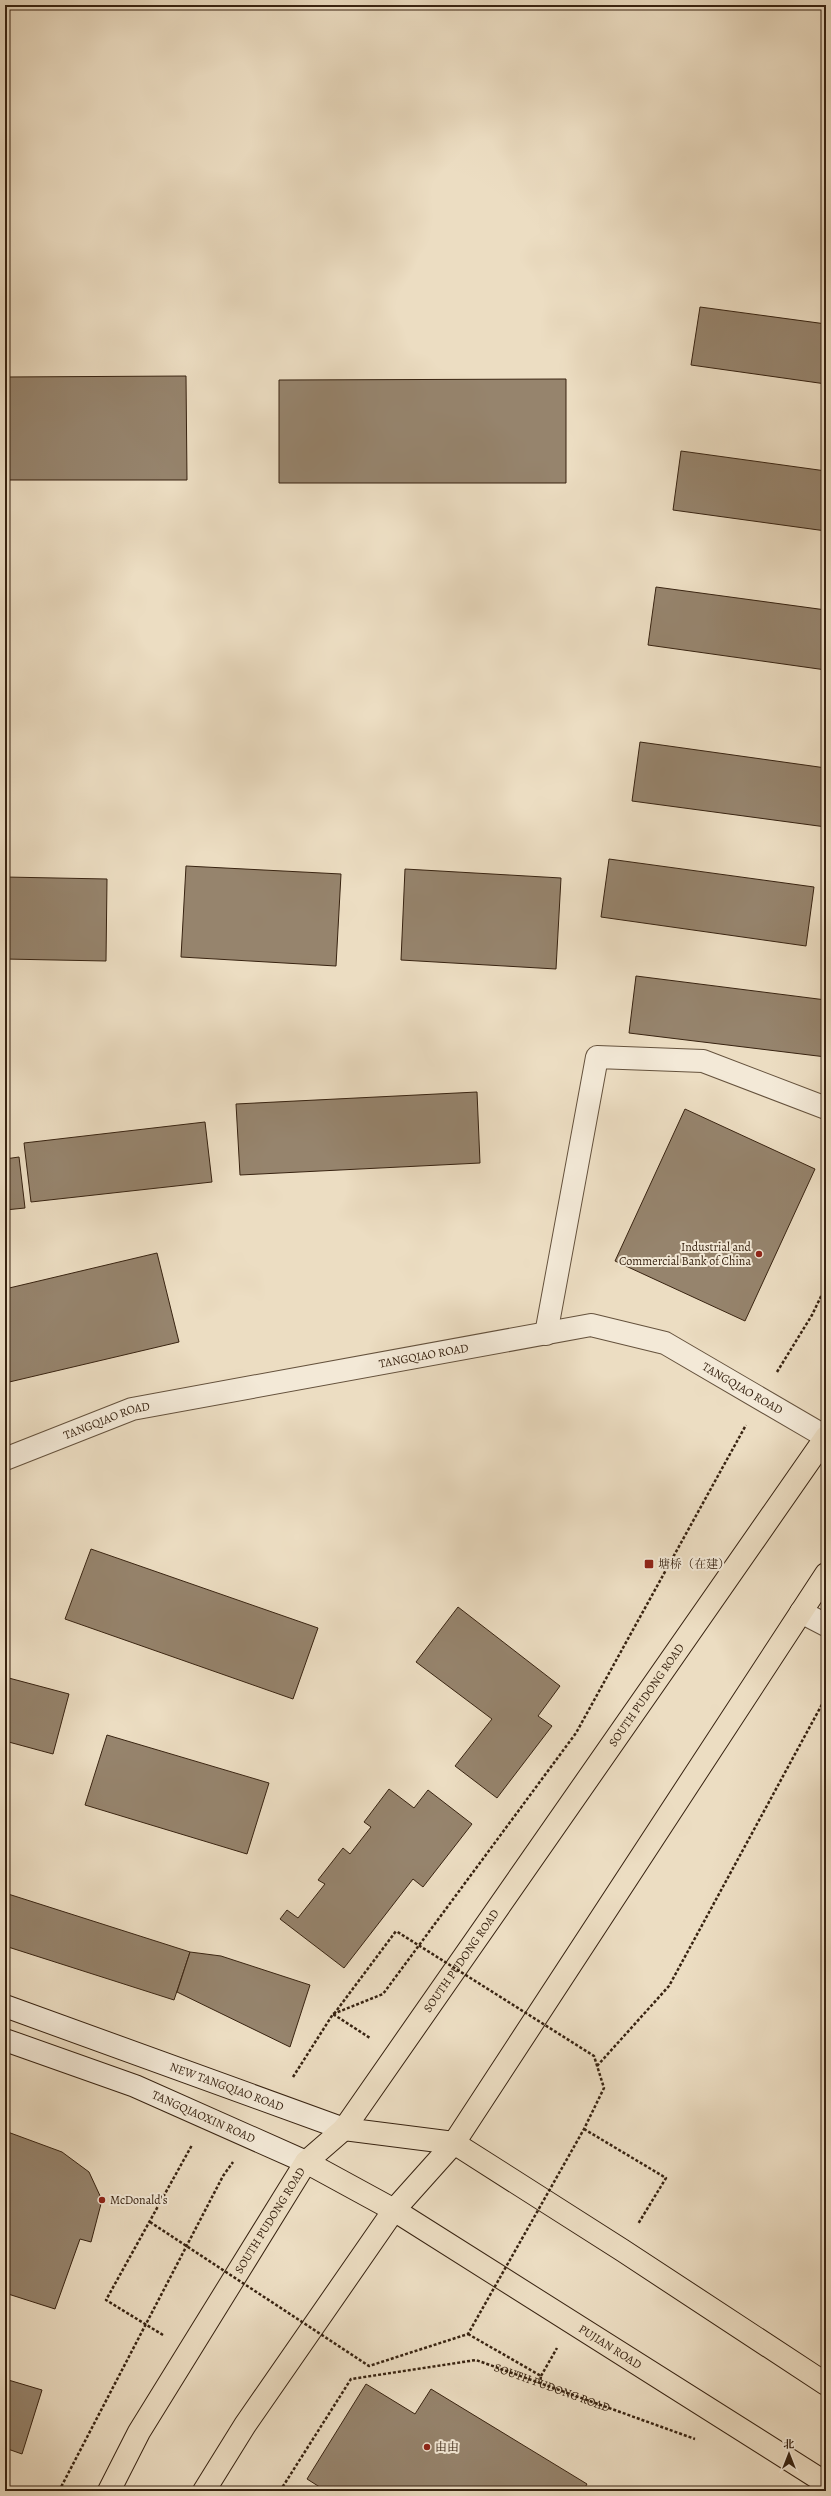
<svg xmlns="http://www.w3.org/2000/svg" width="831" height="2496" font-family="Alegreya,'Noto Serif SC',serif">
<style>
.building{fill:#96846d;stroke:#382311}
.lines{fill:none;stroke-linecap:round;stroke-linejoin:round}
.street-casing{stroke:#65523d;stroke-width:24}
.secondary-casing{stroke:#382311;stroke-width:24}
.primary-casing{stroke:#382311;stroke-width:24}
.path{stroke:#382311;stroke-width:2.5;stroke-dasharray:3 2;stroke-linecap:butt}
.street{stroke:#f3e9d7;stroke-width:22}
.secondary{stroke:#f3e9d7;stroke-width:22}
.primary{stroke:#ecddc2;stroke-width:22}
.path-bridge{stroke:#382311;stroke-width:2.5;stroke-dasharray:3 2;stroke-linecap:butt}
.poi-dot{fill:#8f2418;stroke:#f3e9d7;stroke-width:1.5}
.labels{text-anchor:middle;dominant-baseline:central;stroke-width:4;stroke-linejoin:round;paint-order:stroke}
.poi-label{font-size:12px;fill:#382311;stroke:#f3e9d7;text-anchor:start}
.street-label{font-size:12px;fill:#382311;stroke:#f3e9d7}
</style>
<rect width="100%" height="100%" fill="#ecddc2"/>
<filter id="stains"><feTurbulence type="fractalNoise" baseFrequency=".005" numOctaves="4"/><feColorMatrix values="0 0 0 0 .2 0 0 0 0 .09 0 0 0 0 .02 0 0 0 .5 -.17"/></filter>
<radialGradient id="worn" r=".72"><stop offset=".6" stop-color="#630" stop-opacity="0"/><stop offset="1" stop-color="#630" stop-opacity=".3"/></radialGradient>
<g class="building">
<rect x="5" y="5" width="24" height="1"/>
<path d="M700,307L826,324V384L691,365Z"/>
<path d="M186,376L187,480H5V377Z"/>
<path d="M566,379V483H279V380Z"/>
<path d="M681,451L826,471V531L673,510Z"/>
<path d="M656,587L826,610V670L648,645Z"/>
<path d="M640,742L826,768V827L632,801Z"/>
<path d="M609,859L814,887L806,946L601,917Z"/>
<path d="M186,866L341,874L336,966L181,957Z"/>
<path d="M405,869L561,878L556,969L401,960Z"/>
<path d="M5,877L107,879L106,961L5,959Z"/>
<path d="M636,976L826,1000V1057L629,1033Z"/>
<path d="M477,1092L480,1163L240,1175L236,1104Z"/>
<path d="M685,1109L815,1169L745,1321L615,1261Z"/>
<path d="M205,1122L212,1182L31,1202L24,1143Z"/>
<path d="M19,1157L25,1208L5,1210V1159Z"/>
<path d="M157,1253L179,1342L5,1383V1289Z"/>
<path d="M91,1549L318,1628L293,1699L65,1619Z"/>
<path d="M458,1607L560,1686L538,1716L552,1726L497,1798L455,1766L492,1719L416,1662Z"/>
<path d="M5,1677L69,1694L53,1754L5,1741Z"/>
<path d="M107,1735L269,1783L247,1854L85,1805Z"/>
<path d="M389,1789L414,1808L428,1790L472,1824L423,1887L413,1879L344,1968L280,1919L287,1910L298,1918L325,1884L318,1880L343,1848L350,1854L371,1827L364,1822Z"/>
<path d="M5,1893L190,1952L174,2000L5,1946Z"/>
<path d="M190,1952L221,1956L310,1985L290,2047L177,1992Z"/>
<path d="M5,2131L62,2152L89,2172L102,2200L91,2242L80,2239L55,2309L5,2293Z"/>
<path d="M5,2379L42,2390L22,2454L5,2448Z"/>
<path d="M366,2384L415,2414L431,2389L587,2484L583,2491H326L307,2479Z"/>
</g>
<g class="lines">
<g class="street-casing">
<g id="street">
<path d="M546,1334L597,1057L703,1061L826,1108"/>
<path id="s2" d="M5,1459L132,1409L591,1325L665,1343L826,1437"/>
<path d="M801,1612L826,1625"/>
</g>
</g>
<g class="secondary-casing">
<g id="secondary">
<path id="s3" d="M5,2006L344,2129"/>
<path id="s4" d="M5,2040L135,2086L306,2162"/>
</g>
</g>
<g class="primary-casing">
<g id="primary">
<path d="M344,2129L454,2143L622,2250L826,2384"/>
<path id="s5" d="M306,2162L394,2210L826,2483"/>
<path id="s6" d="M109,2491L139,2432L306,2162L344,2129L826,1437"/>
<path d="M204,2491L245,2425L394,2210L454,2143L826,1574"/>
</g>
</g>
<g class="path">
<path d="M777,1372L812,1315L826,1286"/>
<path d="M333,2014L383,1994L576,1733L746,1425"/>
<path d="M334,2014L396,1931"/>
<path d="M597,2066L669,1986L826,1697"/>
<path d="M293,2077L333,2014L370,2038"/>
<path d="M584,2129L666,2178L638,2224"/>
<path d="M468,2334L541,2376L540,2383"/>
<path d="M163,2335L106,2300L192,2145"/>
<path d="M541,2376L557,2348"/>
<path d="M59,2491L223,2176L233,2162"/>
<path id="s1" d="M280,2491L351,2379L476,2360L695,2439"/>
</g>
<use href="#street" class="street"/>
<use href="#secondary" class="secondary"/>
<use href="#primary" class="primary"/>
<path class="path-bridge" d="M150,2222L369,2366L468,2334L584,2129L604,2088L594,2056L396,1931"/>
</g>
<g class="poi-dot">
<circle cx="759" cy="1254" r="4"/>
<rect x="644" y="1559" width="10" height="10" rx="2"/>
<circle cx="102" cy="2200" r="4"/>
<circle cx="427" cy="2447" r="4"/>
</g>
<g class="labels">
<g class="poi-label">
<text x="751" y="1247" text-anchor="end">Industrial and<tspan x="751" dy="14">Commercial Bank of China</tspan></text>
<text x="658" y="1564">塘桥（在建）</text>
<text x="110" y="2200">McDonald's</text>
<text x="435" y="2447">由由</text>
</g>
<g class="street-label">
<text stroke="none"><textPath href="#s2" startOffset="433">TANGQIAO ROAD</textPath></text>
<text stroke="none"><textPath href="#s2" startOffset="769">TANGQIAO ROAD</textPath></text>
<text stroke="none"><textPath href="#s2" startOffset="109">TANGQIAO ROAD</textPath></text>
<text stroke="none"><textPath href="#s6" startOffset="963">SOUTH PUDONG ROAD</textPath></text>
<text stroke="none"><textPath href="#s6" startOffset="639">SOUTH PUDONG ROAD</textPath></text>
<text stroke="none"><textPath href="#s3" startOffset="236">NEW TANGQIAO ROAD</textPath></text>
<text stroke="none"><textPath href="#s4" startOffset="213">TANGQIAOXIN ROAD</textPath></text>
<text stroke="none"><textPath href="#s6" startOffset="315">SOUTH PUDONG ROAD</textPath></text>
<text stroke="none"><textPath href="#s5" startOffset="356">PUJIAN ROAD</textPath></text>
<text stroke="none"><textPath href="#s1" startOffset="340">SOUTH PUDONG ROAD</textPath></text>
</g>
</g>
<rect width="831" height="2496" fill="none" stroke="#ecddc2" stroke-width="20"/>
<rect x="6" y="6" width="819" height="2484" fill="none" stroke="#382311" stroke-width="2"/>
<rect x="10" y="10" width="811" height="2476" fill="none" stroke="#382311"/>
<g transform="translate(789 2454)" stroke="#f3e9d7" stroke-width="3" paint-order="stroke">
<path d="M0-3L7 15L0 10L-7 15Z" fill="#382311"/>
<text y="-6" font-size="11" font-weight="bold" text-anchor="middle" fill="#382311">北</text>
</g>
<rect width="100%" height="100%" filter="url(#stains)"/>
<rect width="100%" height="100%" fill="url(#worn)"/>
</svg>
